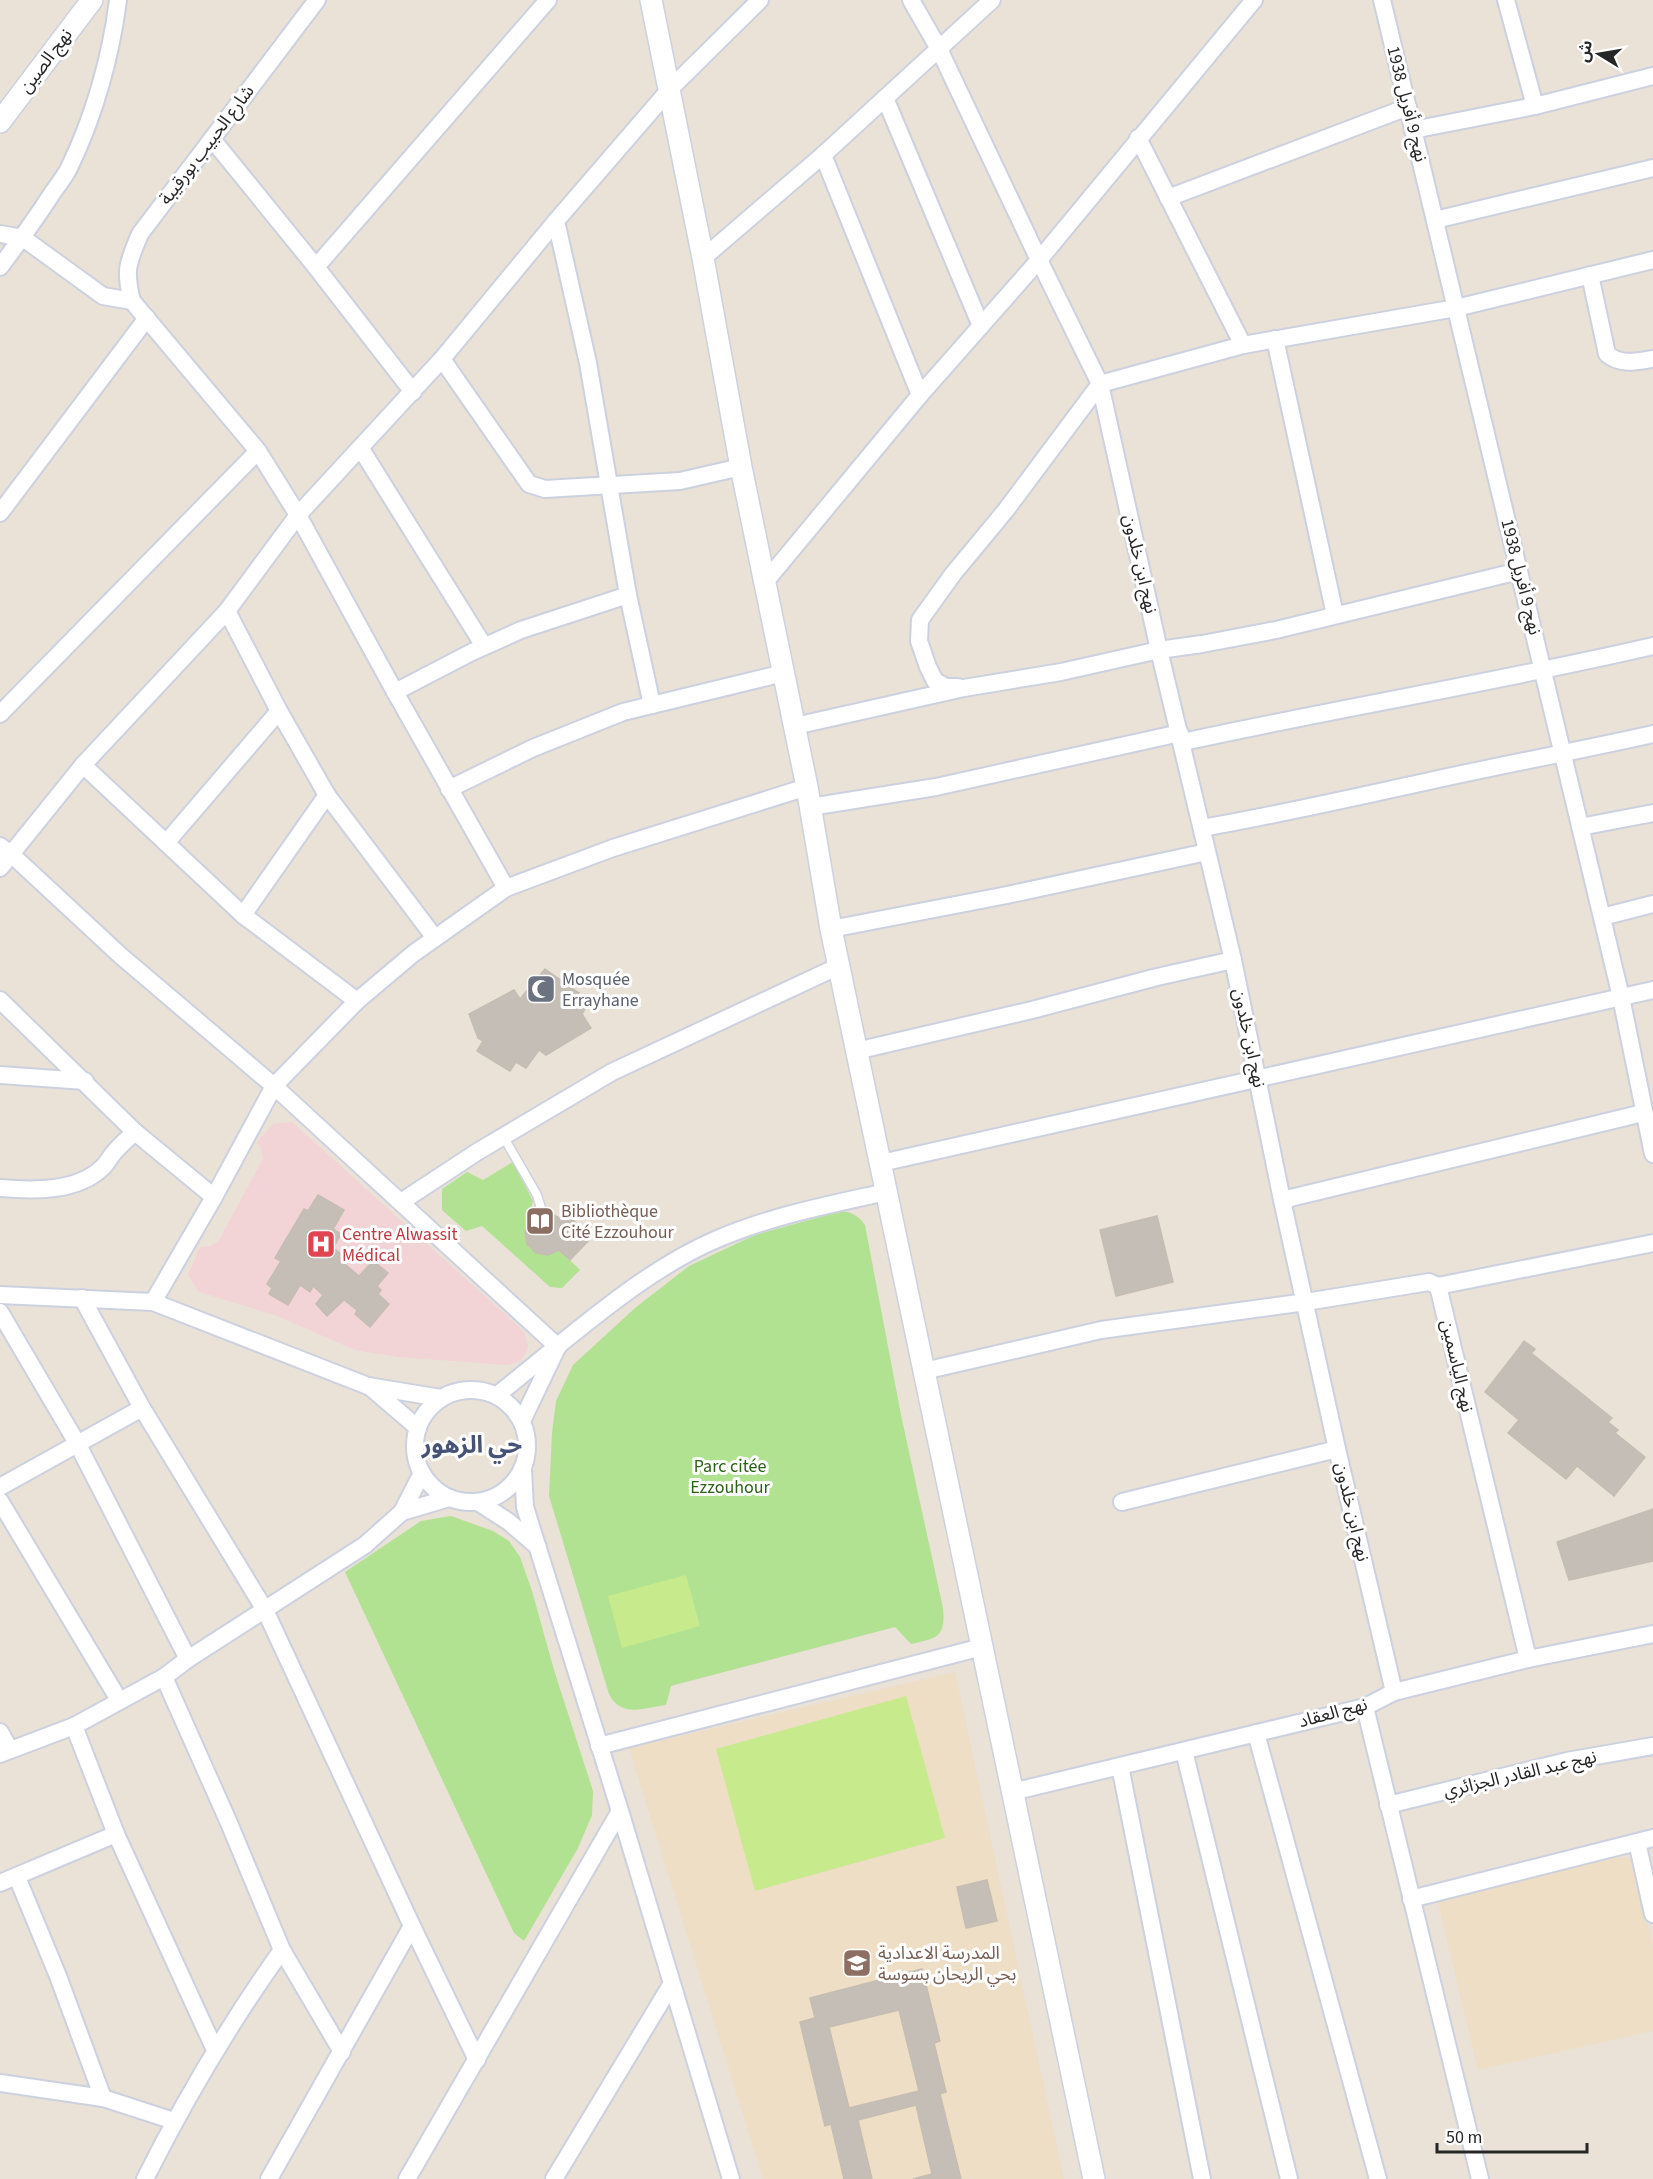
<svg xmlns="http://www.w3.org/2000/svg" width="1653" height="2179" font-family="'Source Sans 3','Noto Sans Arabic',sans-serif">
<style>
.education{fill:#eddec5}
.medical{fill:#f2d3d6}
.green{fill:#b1e291}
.pitch{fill:#c7ea8d}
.building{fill:#c5beb7;stroke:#c5bdb1;stroke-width:1.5;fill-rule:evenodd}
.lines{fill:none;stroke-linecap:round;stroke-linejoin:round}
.service-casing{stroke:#ccd1e0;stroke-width:11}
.minor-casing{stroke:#ccd1e0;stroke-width:20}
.tertiary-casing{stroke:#ccd1e0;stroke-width:24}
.service{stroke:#fff;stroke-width:8}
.minor{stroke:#fff;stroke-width:16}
.tertiary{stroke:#fff;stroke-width:21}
.labels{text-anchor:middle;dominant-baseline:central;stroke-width:6;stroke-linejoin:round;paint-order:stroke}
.street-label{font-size:18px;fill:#262626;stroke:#fff}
.worship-label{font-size:18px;fill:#5b616d;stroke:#fff;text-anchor:start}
.education-label{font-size:18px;fill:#785e54;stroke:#fff;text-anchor:start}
.health-label{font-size:18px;fill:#be3a42;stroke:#fff;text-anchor:start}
.park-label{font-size:18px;fill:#2b6217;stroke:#fff}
.district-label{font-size:24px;font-weight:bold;fill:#475277;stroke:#fff}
</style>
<rect width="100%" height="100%" fill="#eae1d7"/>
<g class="education">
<path d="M955,1672L1064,2179H763L629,1748Z"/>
<path d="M1615,1857L1629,1858L1635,1868L1653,1947V2031L1478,2070L1438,1902Z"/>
</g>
<path class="medical" d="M292,1122L520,1328L524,1333L528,1345L527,1351L520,1361L508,1365L399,1357L366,1352L353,1349L275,1315L199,1292L188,1275L200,1247L210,1246L218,1242L263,1159L261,1148L257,1142L273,1124Z"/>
<g class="green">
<path d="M513,1162L533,1201C529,1217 516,1243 537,1253C545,1257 552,1255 559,1250L580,1270L562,1288L550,1287L482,1226L466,1231L442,1210V1189L467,1172L483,1180Z"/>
<path d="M842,1211C853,1213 859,1216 865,1225L901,1415L943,1608C946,1638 936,1638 911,1644L895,1627L671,1686L666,1705C644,1708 621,1718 609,1694L549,1496L552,1433L556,1401L573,1365L635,1308L689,1266L755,1235Z"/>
<path d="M451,1516L493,1531L509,1541L520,1557L532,1591L554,1670L593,1791L592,1815L578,1848L524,1941L514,1933L345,1572L421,1521Z"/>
</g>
<g class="pitch">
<path d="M686,1575L700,1626L622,1648L608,1596Z"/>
<path d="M906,1696L945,1838L755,1891L716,1749Z"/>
</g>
<g class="building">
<path d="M545,969L579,993L573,1001L585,1009L582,1014L585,1019L576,1025L581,1034L546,1055L539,1050L526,1068L516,1062L510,1071L477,1051L483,1041L478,1038L469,1014L514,990L520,999Z"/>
<path d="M585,1019L591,1028L581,1034L576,1025Z"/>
<path d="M318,1195L344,1210L333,1229L341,1234L333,1248L345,1257L341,1261L359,1276L373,1261L388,1273L377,1286L381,1290L378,1294L389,1304L370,1327L355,1314L357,1310L344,1300L327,1316L316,1304L323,1295L313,1286L310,1292L300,1285L288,1305L269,1294L272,1288L267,1284L281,1261L275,1258L304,1209L308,1211Z"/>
<path d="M542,1213H549L560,1218L566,1213L591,1238L570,1260L559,1250L548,1255L536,1253L527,1244L525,1232L530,1220Z"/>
<path d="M1157,1216L1173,1282L1116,1296L1100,1230Z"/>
<path d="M1524,1341L1535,1349L1526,1359L1516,1352Z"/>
<path d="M1516,1352L1526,1359L1531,1353L1612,1418L1608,1422L1618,1430L1615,1433L1645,1457L1614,1496L1577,1466L1566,1479L1508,1433L1519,1420L1485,1392Z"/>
<path d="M1653,1509V1561L1569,1580L1557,1542Z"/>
<path d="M987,1880L997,1921L966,1928L957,1887Z"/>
<path d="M922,1969L940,2041L934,2043L946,2092L940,2094L961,2179H913L932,2174L916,2105L858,2120L872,2179H844L831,2124L825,2126L800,2022L815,2018L810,1998ZM899,2010L919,2091L849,2108L829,2027Z"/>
</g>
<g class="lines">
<g class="service-casing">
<path id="service" d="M503,1136L537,1195L541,1208"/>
</g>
<g class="minor-casing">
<g id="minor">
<path d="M911,0L939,49L1039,260L1100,384L1243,345L1456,308L1653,260"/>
<path d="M1382,0L1621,997L1653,1154"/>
<path d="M1506,0L1535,106"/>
<path d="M885,98L981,326"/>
<path d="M1413,130L1535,106L1653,76"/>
<path d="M1138,138L1243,345"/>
<path d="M212,139L316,267L413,392"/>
<path d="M823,155L920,395"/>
<path d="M1168,198L1408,107"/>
<path d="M1435,220L1653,168"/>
<path d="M556,221L588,363L628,595L652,705"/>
<path d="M0,234L23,238L103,296L132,301L258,451L298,515L395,692L506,888"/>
<path d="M703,258L823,155L992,0"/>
<path d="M0,267C18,243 35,220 51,195C57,186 64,178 69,168C94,117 111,56 118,0"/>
<path d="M316,267L548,0"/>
<path d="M1590,275L1607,354C1621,366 1637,361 1653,359"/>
<path d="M132,301C124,269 128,263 140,234L317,0"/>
<path d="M1275,339L1335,615"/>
<path d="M442,359L529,484L545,489L680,481L741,467"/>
<path d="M1100,384L1159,650L1233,960L1282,1200L1337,1449L1394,1692"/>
<path d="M361,449L484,646"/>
<path d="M0,513L147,318"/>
<path d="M766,581L920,395L1039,260L1254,0"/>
<path d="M227,611L279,711L327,795L435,938"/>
<path d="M958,687H946L935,681L928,667L919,641L920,620L953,574L1006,510L1100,384"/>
<path d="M395,692L472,652L521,630L628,595"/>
<path d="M0,714L258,451"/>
<path d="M795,726L964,688L1061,672L1159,650L1202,644L1276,630L1519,571"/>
<path d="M1183,742C1339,708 1497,682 1653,646"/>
<path d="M83,765L243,915L357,1001"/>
<path d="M449,789L533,748L623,712L784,673"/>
<path d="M810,807L936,787L1180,733"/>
<path d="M1580,827L1653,813"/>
<path d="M1202,828C1277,815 1351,798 1425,782C1501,765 1577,751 1653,734"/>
<path d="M166,843L279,711"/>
<path d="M0,846L11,854L121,956L274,1086L558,1347"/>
<path d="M0,868L83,765L227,611L298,515L442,359L556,221L670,89L760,0"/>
<path d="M243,915L327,795"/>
<path d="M1602,917L1653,904"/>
<path d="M831,929L1007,895L1207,852"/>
<path d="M0,1000L135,1132L214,1197"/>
<path d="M856,1051L1032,1010L1157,977L1233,960"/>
<path d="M0,1075L85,1081"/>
<path d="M881,1163L1653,990"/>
<path d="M0,1188C33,1191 78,1192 103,1167C107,1163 109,1159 112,1155C118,1147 127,1139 135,1132"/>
<path d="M1282,1200L1643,1113"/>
<path d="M401,1202L477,1152L612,1072L839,966"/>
<path d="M0,1295L153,1302"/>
<path d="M82,1298L142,1408L265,1610L412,1926L477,2060"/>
<path d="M0,1312L77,1443L188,1659"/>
<path d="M924,1371L1101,1330L1306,1302L1429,1282L1438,1286"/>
<path d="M369,1386L418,1428"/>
<circle cx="471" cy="1446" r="56"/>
<path d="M497,1395C562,1344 640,1272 715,1240C770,1216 828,1205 886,1192"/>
<path d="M441,1398L368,1386L153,1302L214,1197L274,1086L357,1001L414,953L506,888L613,848L807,787"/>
<path d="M522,1421L556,1350"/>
<path d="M523,1470L525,1507L620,1811L731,2179"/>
<path d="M0,1487L142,1408"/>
<path d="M0,1501L119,1700"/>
<path d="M478,1502L509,1522L538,1547"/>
<path d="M1122,1502L1337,1449"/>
<path d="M402,1512L449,1498"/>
<path d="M1528,1659L1438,1286L1653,1243"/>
<path d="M164,1677L229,1823L282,1950L342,2052"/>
<path d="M1365,1707L1480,2179"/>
<path d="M74,1726L116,1834L215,2050"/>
<path d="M0,1732L10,1750"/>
<path d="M1256,1733L1378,2179"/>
<path d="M599,1746L982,1647"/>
<path d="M1184,1751L1289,2179"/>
<path d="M0,1754L74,1726L164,1677L188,1659L365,1545L402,1512L422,1473"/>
<path d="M1120,1766L1202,2179"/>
<path d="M1012,1792L1365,1707L1394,1692L1528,1659L1653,1634"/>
<path d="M1388,1805L1567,1761L1653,1746"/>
<path d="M1637,1842L1653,1914"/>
<path d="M17,1877L58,1976L103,2098"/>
<path d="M0,1883L116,1834"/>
<path d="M1411,1899L1653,1838"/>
<path d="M0,2083L103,2098L174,2121"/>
<path d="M145,2179C185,2099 230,2023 282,1950"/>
<path d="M269,2179L412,1926"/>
<path d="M407,2179L620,1811"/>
<path d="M554,2179L671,1985"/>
</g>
</g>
<g class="tertiary-casing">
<g id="tertiary">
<path d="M651,0L703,258L741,467L807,787L831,929L1094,2179"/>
<path d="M0,122L92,0"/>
</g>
</g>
<use href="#service" class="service"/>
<use href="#minor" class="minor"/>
<use href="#tertiary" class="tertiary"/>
</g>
<defs>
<g id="mosque-square" transform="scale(1.5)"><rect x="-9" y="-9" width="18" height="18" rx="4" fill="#6b7280" stroke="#fff"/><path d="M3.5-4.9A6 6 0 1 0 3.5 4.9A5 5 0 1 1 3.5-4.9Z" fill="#fff"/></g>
<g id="library-square" transform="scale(1.5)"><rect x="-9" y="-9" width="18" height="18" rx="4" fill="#8d6e63" stroke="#fff"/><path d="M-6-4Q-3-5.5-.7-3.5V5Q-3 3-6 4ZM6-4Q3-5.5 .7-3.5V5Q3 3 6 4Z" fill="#fff"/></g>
<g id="hospital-square" transform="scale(1.5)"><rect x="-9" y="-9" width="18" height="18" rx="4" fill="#e0444e" stroke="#fff"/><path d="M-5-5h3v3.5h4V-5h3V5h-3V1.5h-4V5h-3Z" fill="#fff"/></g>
<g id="school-square" transform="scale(1.5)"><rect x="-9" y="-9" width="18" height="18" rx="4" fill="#8d6e63" stroke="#fff"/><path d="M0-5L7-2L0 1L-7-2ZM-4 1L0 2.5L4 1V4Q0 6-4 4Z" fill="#fff"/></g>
</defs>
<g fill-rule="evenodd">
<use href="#mosque-square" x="541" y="989"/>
<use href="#library-square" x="540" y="1221"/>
<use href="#hospital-square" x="321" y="1244"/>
<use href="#school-square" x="857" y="1963"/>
</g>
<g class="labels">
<g class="street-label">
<text transform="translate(46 61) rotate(-53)">نهج الصين</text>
<text transform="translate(1407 104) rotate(76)">نهج 9 أفريل 1938</text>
<text transform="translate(207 145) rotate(-53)">شارع الحبيب بورقيبة</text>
<text transform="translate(1140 564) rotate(77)">نهج ابن خلدون</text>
<text transform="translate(1521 577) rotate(76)">نهج 9 أفريل 1938</text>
<text transform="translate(1249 1038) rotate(78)">نهج ابن خلدون</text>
<text transform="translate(1457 1366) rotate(77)">نهج الياسمين</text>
<text transform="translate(1352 1512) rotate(77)">نهج ابن خلدون</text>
<text transform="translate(1333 1713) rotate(-15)">نهج العقاد</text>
<text transform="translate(1520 1774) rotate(-13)">نهج عبد القادر الجزائري</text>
</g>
<g class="worship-label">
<text x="562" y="979">Mosquée<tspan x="562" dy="21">Errayhane</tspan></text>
</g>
<g class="education-label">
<text x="561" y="1211">Bibliothèque<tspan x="561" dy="21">Cité Ezzouhour</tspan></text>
<text x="878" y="1953">المدرسة الاعدادية<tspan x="878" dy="21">بحي الريحان بسوسة</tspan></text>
</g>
<g class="health-label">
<text x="342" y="1234">Centre Alwassit<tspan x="342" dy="21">Médical</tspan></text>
</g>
<g class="park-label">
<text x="730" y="1466">Parc citée<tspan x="730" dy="21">Ezzouhour</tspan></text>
</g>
<g class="district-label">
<text x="472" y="1445">حي الزهور</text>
</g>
</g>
<g transform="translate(1599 54) rotate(281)" stroke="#ffffff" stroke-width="4.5" paint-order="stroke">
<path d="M0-4.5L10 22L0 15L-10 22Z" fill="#262626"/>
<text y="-9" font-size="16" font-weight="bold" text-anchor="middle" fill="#262626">ش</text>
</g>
<path d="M1437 2143v9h150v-9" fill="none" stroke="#262626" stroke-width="3"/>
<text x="1446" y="2143" font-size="18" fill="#262626" stroke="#ffffff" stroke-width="4.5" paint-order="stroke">50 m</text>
</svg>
